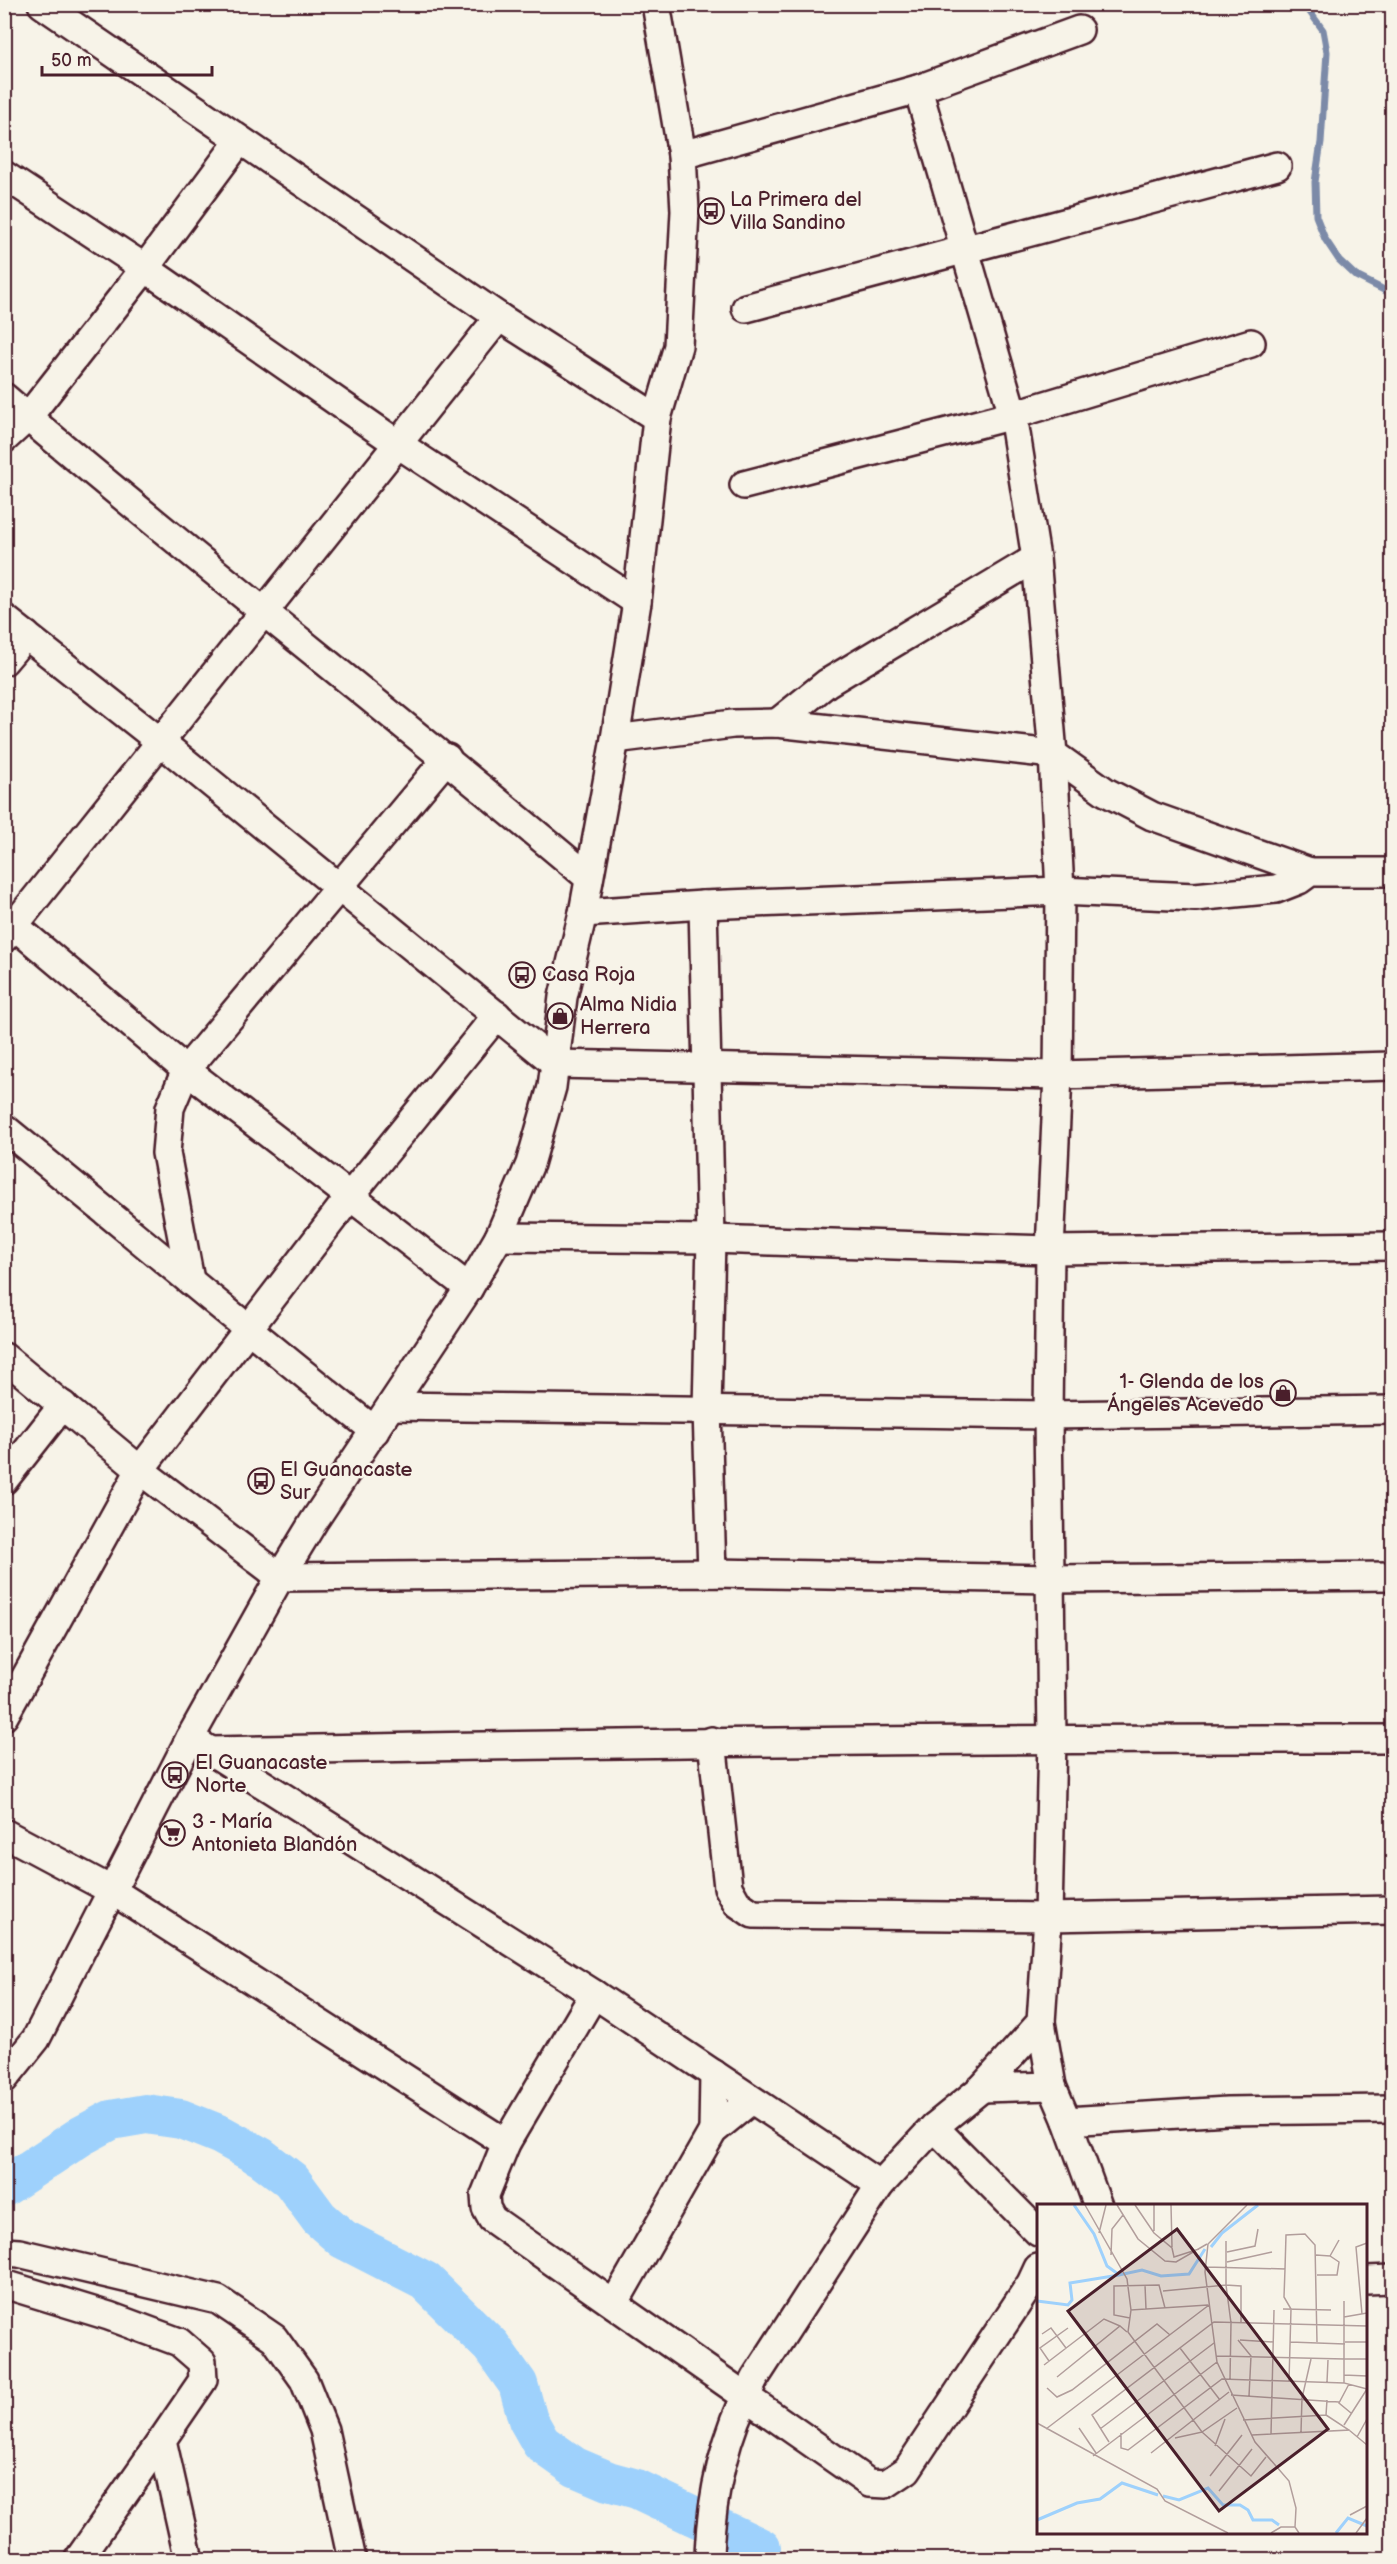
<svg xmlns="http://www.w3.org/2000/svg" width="1397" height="2564" font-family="'Balsamiq Sans',sans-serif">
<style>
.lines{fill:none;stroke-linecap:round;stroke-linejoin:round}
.stream{stroke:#7c8aa8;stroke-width:7}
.river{stroke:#9ed1fc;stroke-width:40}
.minor-casing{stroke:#4a1f2b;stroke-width:32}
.minor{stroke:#f7f3e8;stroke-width:27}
.labels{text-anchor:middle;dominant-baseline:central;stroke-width:5;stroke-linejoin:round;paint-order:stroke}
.poi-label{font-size:20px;fill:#4a1f2b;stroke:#f7f3e8;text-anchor:start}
.inset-river{fill:none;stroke:#9ed1fc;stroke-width:3}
.inset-road{fill:none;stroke:#b29e9c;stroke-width:1.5}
.view{fill:#4a1f2b;fill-opacity:0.15;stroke:#4a1f2b;stroke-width:3}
.inset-edge{fill:none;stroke:#4a1f2b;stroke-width:3}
</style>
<rect width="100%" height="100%" fill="#f7f3e8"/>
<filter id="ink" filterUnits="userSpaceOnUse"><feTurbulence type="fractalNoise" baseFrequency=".0167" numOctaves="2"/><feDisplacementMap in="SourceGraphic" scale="12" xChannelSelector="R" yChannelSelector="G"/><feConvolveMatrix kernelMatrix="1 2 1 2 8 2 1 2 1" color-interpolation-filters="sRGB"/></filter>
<g filter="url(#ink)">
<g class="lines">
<g class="stream">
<path d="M1304,4L1323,30L1327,52L1321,142L1315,182L1316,216L1325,239L1339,260L1356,276L1392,294"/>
<path d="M761,2548L778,2560"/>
</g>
<path class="river" d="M4,2187L81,2136L111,2120L146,2114L181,2119L221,2135L261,2157L291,2180L319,2218L343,2239L425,2281L491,2346L518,2384L528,2420L541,2443L575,2467L608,2481L637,2489L761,2548"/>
<g class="minor-casing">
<g id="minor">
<path d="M42,4L499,317L657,418"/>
<path d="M918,89L1079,30"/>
<path d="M682,155L918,89L1013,415L1036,558L1053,754L1106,792L1152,816L1310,872"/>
<path d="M4,175L145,268L398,444L637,602"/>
<path d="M746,308L1277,166"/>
<path d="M4,397C196,561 396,715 589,878"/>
<path d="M4,439L28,417L145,268L240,140"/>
<path d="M744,485L1013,415L1251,343"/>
<path d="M4,618L162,743L556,1064L1058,1075L1392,1066"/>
<path d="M4,661L26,635"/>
<path d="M777,723L827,683L1036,558"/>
<path d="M615,739L733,724L777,723L1053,754L1060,891L1058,1075L1050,1250L1048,1415L1052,1738L1048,1917L1041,2022L982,2088L934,2127L880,2185"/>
<path d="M703,905L711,1239L707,1410L712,1573"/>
<path d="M583,913L703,905L1060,891L1195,897L1276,889L1299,880L1310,872H1392"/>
<path d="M4,917L186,1070L469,1288"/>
<path d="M4,938L499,317"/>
<path d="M4,1128C128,1229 250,1332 375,1431"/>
<path d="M499,1237L711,1239L1050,1250L1392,1246"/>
<path d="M190,1280L166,1153L170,1108L186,1070L447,758"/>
<path d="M4,1357L140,1470L280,1577L712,1573L1051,1579L1392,1576"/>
<path d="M391,1406L1048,1415L1392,1410"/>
<path d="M4,1480L63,1405"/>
<path d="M4,1716L140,1470L351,1195L497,1015"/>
<path d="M190,1738L594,1994L880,2185L755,2378C725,2432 710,2498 709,2560"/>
<path d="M712,1741L728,1887L737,1903L753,1914L1048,1917L1392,1910"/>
<path d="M211,1751C605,1743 998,1738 1392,1739"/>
<path d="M4,1833L111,1890L506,2143"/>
<path d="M594,1994L506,2143L485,2195L486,2208L492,2219L869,2483L886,2484L907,2470L1031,2283L1038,2268"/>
<path d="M1041,2022L1052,2086L1067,2121L1227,2111L1392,2109"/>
<path d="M4,2079L36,2039L190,1738L280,1577L314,1521L469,1288L499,1237L530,1164L552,1087L563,997L583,913L615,739L637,602L657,418L678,346L685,211L682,155L656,4"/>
<path d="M982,2088L1052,2086"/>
<path d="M1067,2121L1098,2206"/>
<path d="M934,2127L1038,2232"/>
<path d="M713,2131L714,2074"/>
<path d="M4,2252L19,2253L218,2300L274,2338L304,2380L324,2430L352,2560"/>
<path d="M1366,2280L1392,2279"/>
<path d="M4,2284L109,2316L179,2342L202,2362L203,2380L162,2440L189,2560"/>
<path d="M614,2304L713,2131L751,2100"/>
<path d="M78,2560L162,2440"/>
</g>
</g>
<use href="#minor" class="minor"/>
</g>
</g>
<defs>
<g id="bus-ring" transform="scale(1.35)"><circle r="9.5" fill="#f7f3e8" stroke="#4a1f2b" stroke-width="1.5"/><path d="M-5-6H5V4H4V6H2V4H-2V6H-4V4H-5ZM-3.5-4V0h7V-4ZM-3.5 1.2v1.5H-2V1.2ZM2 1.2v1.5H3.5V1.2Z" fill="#4a1f2b"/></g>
<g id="shop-ring" transform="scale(1.35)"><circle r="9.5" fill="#f7f3e8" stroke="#4a1f2b" stroke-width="1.5"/><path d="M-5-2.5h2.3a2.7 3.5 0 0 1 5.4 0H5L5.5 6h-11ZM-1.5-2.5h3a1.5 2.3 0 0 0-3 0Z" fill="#4a1f2b"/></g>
<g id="supermarket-ring" transform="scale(1.35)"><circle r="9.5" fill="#f7f3e8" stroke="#4a1f2b" stroke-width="1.5"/><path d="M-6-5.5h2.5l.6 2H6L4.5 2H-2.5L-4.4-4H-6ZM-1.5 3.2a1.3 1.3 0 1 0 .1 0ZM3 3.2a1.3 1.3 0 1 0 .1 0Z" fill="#4a1f2b"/></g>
</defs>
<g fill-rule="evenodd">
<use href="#bus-ring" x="711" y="211"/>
<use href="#bus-ring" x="522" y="975"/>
<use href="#shop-ring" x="560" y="1016"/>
<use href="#shop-ring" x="1283" y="1393"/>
<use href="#bus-ring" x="261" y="1481"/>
<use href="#bus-ring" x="175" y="1775"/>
<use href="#supermarket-ring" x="172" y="1833"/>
</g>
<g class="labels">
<g class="poi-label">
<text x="730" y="200">La Primera del<tspan x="730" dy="23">Villa Sandino</tspan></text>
<text x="542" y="975">Casa Roja</text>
<text x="580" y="1005">Alma Nidia<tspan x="580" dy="23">Herrera</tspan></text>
<text x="1264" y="1382" text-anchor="end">1- Glenda de los<tspan x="1264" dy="23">Ángeles Acevedo</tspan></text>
<text x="280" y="1470">El Guanacaste<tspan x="280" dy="23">Sur</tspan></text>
<text x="195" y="1763">El Guanacaste<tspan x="195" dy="23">Norte</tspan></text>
<text x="192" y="1822">3 - María<tspan x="192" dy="23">Antonieta Blandón</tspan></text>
</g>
</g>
<g transform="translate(1037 2204)">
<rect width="330" height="330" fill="#f7f3e8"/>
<path class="inset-river" d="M37,1L57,30L70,62L81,70M174,43L185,29L221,1M82,71L105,66L124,72L152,70L168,45M0,97L31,101L35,96L33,79L82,71M126,292L142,296L171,284L186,301H203L211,306L216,316H235L242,321M0,316L40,299L63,295L85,279L121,291M299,329L311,314L330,322"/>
<path class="inset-road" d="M48,1L90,75L94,106L171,101M80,1L101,35L128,57L139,58L170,40M98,1L117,29L135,44L137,53L162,45M117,1V27M134,1L135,43M210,1L171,40L168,68L180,158L218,238L252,277L259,304L258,323L262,329M62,29L69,1M189,37V81L204,82V119M190,48L218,42L221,25M74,51L75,25L86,11M279,51L293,52L302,58L300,71H280M293,52L302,36M190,58L235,48M169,63L248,65L247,93L254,105L252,177M248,65L249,31L268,30L278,41L280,138M108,81L109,105M126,87L189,81L194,119L193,175M307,97V155H330M246,105L294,106M94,106L91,128L165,228L200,204M325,110L319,43L330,39M307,113L330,109M93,114L77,111V82L122,81L128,104M5,130L14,124L29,144M201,136L214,152L212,192M203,136L236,138M253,138L308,140M308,138H330M143,144L183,196M179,152L307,155V179L330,185M12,157L3,144L31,124M7,161L67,115L83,122M307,171L330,172M20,173L83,122L90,128M290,178L291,156M312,180L302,199L314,209M10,184L20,193L35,186L120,120L133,131M194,191L302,198M206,216L289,211L290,196M0,219L120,285L128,297L191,329M307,221L330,185M42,224L59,249M9,225L172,101M63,225L177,139M312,226L330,241M264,228L265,194L274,155M84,229V244L91,246L185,175L307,179M234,230L237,106M215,231L312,226L289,211M320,233L330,215M138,234L165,228L214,272L229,253M72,238L55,211L177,118L330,122M178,242L188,215M114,249L192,188M56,252L180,158M173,272L205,231M182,287L215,245M313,311L330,302M234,329L244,323H258M319,329L330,314"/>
<path class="view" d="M140,25L291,225L182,307L31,107Z"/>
<rect width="330" height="330" class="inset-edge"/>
</g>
<rect width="1397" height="2564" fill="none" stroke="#f7f3e8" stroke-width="24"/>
<rect x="12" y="12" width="1373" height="2540" fill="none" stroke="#4a1f2b" stroke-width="2" filter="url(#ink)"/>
<path d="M42 66v9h170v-9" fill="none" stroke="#4a1f2b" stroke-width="3"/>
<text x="51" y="66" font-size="18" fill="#4a1f2b" stroke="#f7f3e8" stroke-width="4.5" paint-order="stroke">50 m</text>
</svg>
